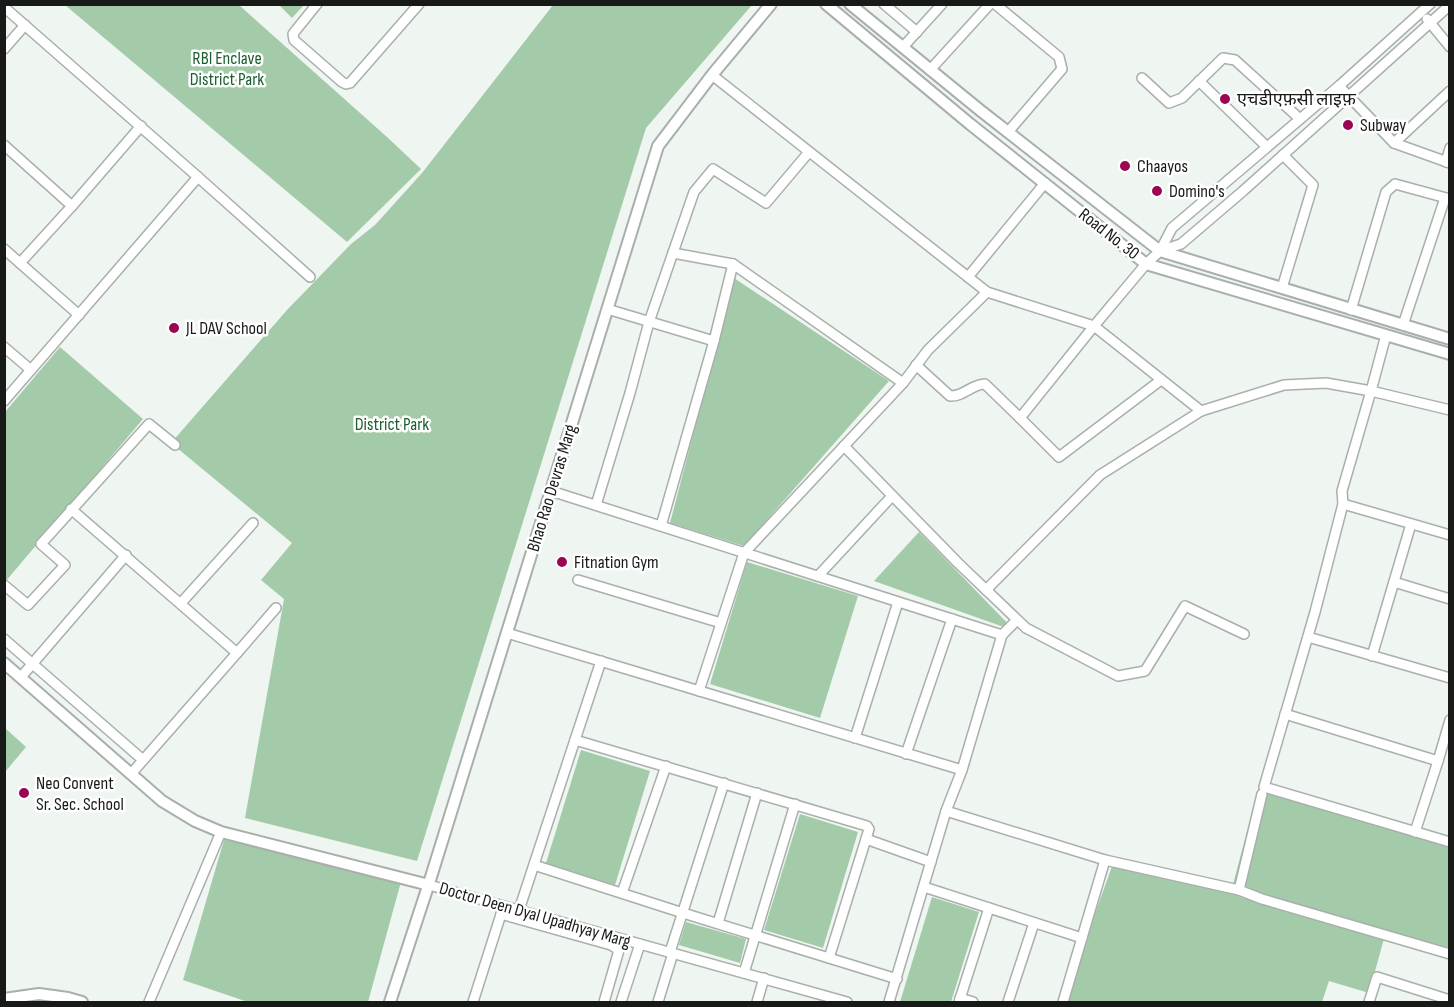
<svg xmlns="http://www.w3.org/2000/svg" width="1454" height="1007" font-family="'Sofia Sans Condensed','Noto Sans Devanagari',sans-serif">
<style>
.green{fill:#a3cbaa}
.lines{fill:none;stroke-linecap:round;stroke-linejoin:round}
.minor-casing{stroke:#a9afaa;stroke-width:12}
.tertiary-casing{stroke:#a9afaa;stroke-width:14}
.minor{stroke:#fff;stroke-width:9}
.tertiary{stroke:#fff;stroke-width:10}
.poi-dot{fill:#9c0551;stroke:#fff;stroke-width:2}
.labels{text-anchor:middle;dominant-baseline:central;stroke-width:5;stroke-linejoin:round;paint-order:stroke}
.park-label{font-size:18px;fill:#1b5e30;stroke:#fff}
.poi-label{font-size:18px;fill:#181a18;stroke:#fff;text-anchor:start}
.street-label{font-size:18px;fill:#181a18;stroke:#fff}
</style>
<rect width="100%" height="100%" fill="#eff5f0"/>
<g class="green">
<path d="M65,5H239L387,137L421,169L347,242Z"/>
<path d="M279,5H304L292,18Z"/>
<path d="M553,5H752L646,128L417,861L245,818L284,599L261,580L292,543L171,443L287,310L351,244L375,225L422,173Z"/>
<path d="M734,278L889,381L744,546L670,523Z"/>
<path d="M60,347L143,419L5,582V412Z"/>
<path d="M919,532L1015,631L874,581Z"/>
<path d="M747,562L858,596L820,718L710,684Z"/>
<path d="M5,728L26,747L5,772Z"/>
<path d="M581,750L650,771L615,885L546,863Z"/>
<path d="M1258,790L1449,847V954L1385,935L1369,993L1329,981L1322,1002H1063L1115,858L1231,892Z"/>
<path d="M800,814L858,832L823,948L764,930Z"/>
<path d="M224,840L402,878L368,1002H248L183,980Z"/>
<path d="M932,897L979,912L951,1002H900Z"/>
<path d="M686,922L746,939L740,963L679,945Z"/>
</g>
<g class="lines">
<g class="minor-casing">
<g id="minor">
<path d="M317,4L296,30L293,34L294,40L342,82L346,84L350,83L419,4"/>
<path d="M884,4L917,32"/>
<path d="M995,4L1059,57L1062,69L1008,132"/>
<path d="M4,7L198,177L310,277"/>
<path d="M1427,19L1450,47"/>
<path d="M903,47L942,4"/>
<path d="M4,49L25,25"/>
<path d="M930,70L990,4"/>
<path d="M712,75L987,292L1094,326L1201,411"/>
<path d="M1142,78L1169,103L1182,98L1223,58L1235,60L1300,119"/>
<path d="M1199,81L1267,147"/>
<path d="M1339,86L1394,143L1450,163"/>
<path d="M1394,143L1450,91"/>
<path d="M4,145L72,206"/>
<path d="M1446,162L1450,148"/>
<path d="M4,249L79,315"/>
<path d="M1160,251L1181,244L1243,191L1450,5"/>
<path d="M673,253L733,264L903,383"/>
<path d="M20,263L72,206L141,126"/>
<path d="M968,277L1045,183"/>
<path d="M1282,288L1313,185L1283,155"/>
<path d="M607,309L714,341"/>
<path d="M1351,310L1386,192L1395,184L1450,199"/>
<path d="M1403,325L1445,198"/>
<path d="M1386,335L1371,391L1342,491L1343,504L1315,612L1264,787L1450,842"/>
<path d="M4,347L31,370"/>
<path d="M916,365L950,396C963,397 972,384 985,384L1020,418L1094,326L1146,264L1160,251L1172,228L1339,86L1430,4"/>
<path d="M4,401L198,177"/>
<path d="M1020,418L1059,457L1161,380"/>
<path d="M844,446L958,563L1026,628L1118,676L1145,671L1185,606L1244,634"/>
<path d="M551,491L1002,635"/>
<path d="M1343,504L1450,535"/>
<path d="M596,505L630,393L649,322L694,192L713,169L766,203L809,152"/>
<path d="M71,509L237,653L131,774"/>
<path d="M661,526L714,341L733,264"/>
<path d="M818,576L892,496"/>
<path d="M578,580L721,623"/>
<path d="M1394,582L1450,599"/>
<path d="M4,585L28,605L65,565L41,544L149,424L175,445"/>
<path d="M986,590L1100,475L1201,411L1284,385L1326,383L1371,391L1450,410"/>
<path d="M181,603L253,523"/>
<path d="M507,633L962,770"/>
<path d="M1308,637L1450,678"/>
<path d="M4,639L143,760"/>
<path d="M237,653L276,608"/>
<path d="M1372,656L1411,524"/>
<path d="M21,677L126,555"/>
<path d="M699,691L744,553L903,383L928,350L987,292"/>
<path d="M1285,714L1438,761L1415,832"/>
<path d="M855,738L898,602"/>
<path d="M575,740L867,826L869,829L866,839L829,958"/>
<path d="M906,754L952,619"/>
<path d="M1438,761L1450,720"/>
<path d="M946,811L1105,860L1239,890L1262,899L1450,954"/>
<path d="M866,839L931,862"/>
<path d="M534,865L683,913L897,979"/>
<path d="M429,885L847,1002"/>
<path d="M924,887L1082,938"/>
<path d="M1239,890L1262,794"/>
<path d="M622,893L666,766"/>
<path d="M519,910L601,661"/>
<path d="M501,914L611,945L619,950L604,1002"/>
<path d="M718,923L757,793"/>
<path d="M670,952L724,783"/>
<path d="M744,973L795,804"/>
<path d="M960,998L973,1002"/>
<path d="M149,1002L221,832"/>
<path d="M473,1002L503,908"/>
<path d="M621,1002L640,944"/>
<path d="M658,1002L673,953"/>
<path d="M757,1002L764,978"/>
<path d="M889,1002L946,811L962,770L1002,635L1017,620"/>
<path d="M959,1002L989,908"/>
<path d="M1008,1002L1034,923"/>
<path d="M1063,1002L1105,860"/>
<path d="M1369,1002L1377,977L1450,1000"/>
</g>
</g>
<g class="tertiary-casing">
<g id="tertiary">
<path d="M826,4L970,124L1146,264L1450,354"/>
<path d="M850,4L981,111L1160,251L1450,339"/>
<path d="M4,663L162,801L195,821L221,832L429,885"/>
<path d="M4,999L39,994L68,998L82,1002"/>
<path d="M390,1002L431,877L658,146L712,75L771,4"/>
</g>
</g>
<use href="#minor" class="minor"/>
<use href="#tertiary" class="tertiary"/>
</g>
<g class="poi-dot">
<circle cx="1225" cy="99" r="6"/>
<circle cx="1348" cy="125" r="6"/>
<circle cx="1125" cy="166" r="6"/>
<circle cx="1157" cy="191" r="6"/>
<circle cx="174" cy="328" r="6"/>
<circle cx="562" cy="562" r="6"/>
<circle cx="24" cy="793" r="6"/>
</g>
<g class="labels">
<g class="park-label">
<text x="227" y="58">RBI Enclave<tspan x="227" dy="21">District Park</tspan></text>
<text x="392" y="424">District Park</text>
</g>
<g class="poi-label">
<text x="1237" y="99">एचडीएफ़सी लाइफ़</text>
<text x="1360" y="125">Subway</text>
<text x="1137" y="166">Chaayos</text>
<text x="1169" y="191">Domino's</text>
<text x="186" y="328">JL DAV School</text>
<text x="574" y="562">Fitnation Gym</text>
<text x="36" y="783">Neo Convent<tspan x="36" dy="21">Sr. Sec. School</tspan></text>
</g>
<g class="street-label">
<text transform="translate(1109 234) rotate(38)">Road No. 30</text>
<text transform="translate(552 488) rotate(-73)">Bhao Rao Devras Marg</text>
<text transform="translate(535 915) rotate(16)">Doctor Deen Dyal Upadhyay Marg</text>
</g>
</g>
<rect width="1454" height="1007" fill="none" stroke="#181a18" stroke-width="12"/>
</svg>
